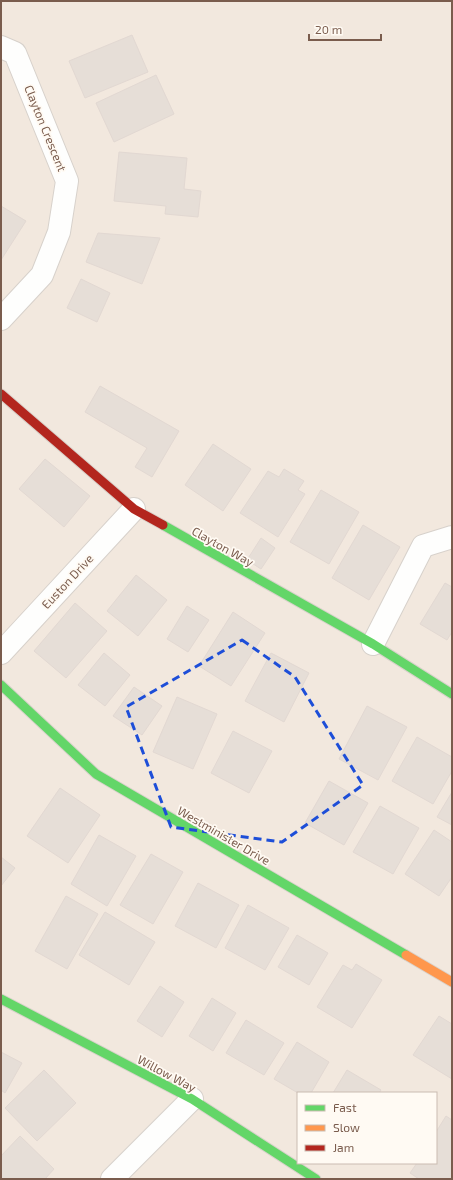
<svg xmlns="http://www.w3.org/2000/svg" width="453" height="1180" font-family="'Exo 2',sans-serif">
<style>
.residential{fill:#f2e8de;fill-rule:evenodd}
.building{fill:#e6ded7;stroke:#e2d8d2}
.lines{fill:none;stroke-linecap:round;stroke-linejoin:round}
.street-casing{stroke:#d7d1cb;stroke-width:24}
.fast-casing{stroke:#d9d2cb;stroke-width:11}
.slow-casing{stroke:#d9d2cb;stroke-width:11}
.jam-casing{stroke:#d9d2cb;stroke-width:11}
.street{stroke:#fefefd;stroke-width:22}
.fast{stroke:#63d668;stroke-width:9}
.slow{stroke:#ff974d;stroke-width:9}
.jam{stroke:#b3261e;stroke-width:9}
.marked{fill:none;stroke:#1d4ed8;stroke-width:3;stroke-dasharray:8 5;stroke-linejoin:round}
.labels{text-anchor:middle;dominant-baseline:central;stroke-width:3.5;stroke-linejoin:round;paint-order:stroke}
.street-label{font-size:12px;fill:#7a5c4d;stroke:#fffaf3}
</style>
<rect width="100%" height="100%" fill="#f9f5f0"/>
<path class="residential" d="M1,1H452V1179H1ZM298,1093H436V1163H298Z"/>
<g class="building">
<path d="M132,35L148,72L85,98L69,61Z"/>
<path d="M156,75L174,114L114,142L96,103Z"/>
<path d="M119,152L187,158L184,189L201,191L198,217L165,214L166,206L114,201Z"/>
<path d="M1,206L26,221L1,260Z"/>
<path d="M98,233L160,238L142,284L86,262Z"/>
<path d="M81,279L110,293L97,322L67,308Z"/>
<path d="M100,386L179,431L152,477L135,467L147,448L85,412Z"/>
<path d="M213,444L251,469L223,511L185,485Z"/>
<path d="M45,459L90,496L64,527L19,489Z"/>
<path d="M284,469L304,481L298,490L305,494L278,537L240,513L268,471L279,477Z"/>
<path d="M321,490L359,512L329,564L290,542Z"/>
<path d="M363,525L400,547L369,600L332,578Z"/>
<path d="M261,538L275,548L261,569L247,560Z"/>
<path d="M136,575L167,600L138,636L107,611Z"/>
<path d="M445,583L452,587V632L447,640L420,624Z"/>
<path d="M75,603L107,631L66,678L34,651Z"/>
<path d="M187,606L209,620L188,652L167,639Z"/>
<path d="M233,612L265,633L231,686L199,666Z"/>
<path d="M104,653L130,675L105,706L78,685Z"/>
<path d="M271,653L309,673L284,722L245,701Z"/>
<path d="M134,687L162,706L142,735L113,716Z"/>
<path d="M177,697L217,714L193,769L153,752Z"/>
<path d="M367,706L407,727L378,780L339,759Z"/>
<path d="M233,731L272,751L249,793L211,773Z"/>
<path d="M417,737L452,757V771L433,804L392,781Z"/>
<path d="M329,781L368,803L344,845L305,823Z"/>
<path d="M60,788L100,815L68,863L27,836Z"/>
<path d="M452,792V825L437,817Z"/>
<path d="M380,806L419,828L393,874L353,852Z"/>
<path d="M434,830L452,842V877L439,896L405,874Z"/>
<path d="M99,835L136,856L107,906L71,884Z"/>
<path d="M151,854L183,872L153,924L120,905Z"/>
<path d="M1,857L15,868L1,886Z"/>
<path d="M198,883L239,905L216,948L175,926Z"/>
<path d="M66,896L98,914L67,969L35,951Z"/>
<path d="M248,905L289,928L265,970L225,948Z"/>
<path d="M105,912L155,942L129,985L79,955Z"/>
<path d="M297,935L328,953L309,985L278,967Z"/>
<path d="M356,964L382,980L352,1028L317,1007L343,965L352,970Z"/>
<path d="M160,986L184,1002L162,1037L137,1021Z"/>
<path d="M212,998L236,1013L213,1051L189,1036Z"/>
<path d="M439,1016L452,1024V1079L413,1055Z"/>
<path d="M246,1020L284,1043L264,1075L226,1053Z"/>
<path d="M297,1042L329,1062L311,1093H298L274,1079Z"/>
<path d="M1,1052L22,1063L5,1093L1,1090Z"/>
<path d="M44,1070L76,1103L37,1141L5,1108Z"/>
<path d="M347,1070L381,1090L379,1093H333Z"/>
<path d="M446,1116L452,1120V1179H419L410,1173L417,1163H436V1132Z"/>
<path d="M20,1136L54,1169L45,1179H1V1156Z"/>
</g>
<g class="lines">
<g class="street-casing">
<g id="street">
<path d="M1,47L15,53L67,181L59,232L42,275L1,319"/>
<path d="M373,644L423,546L452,537"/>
<path d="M1,653L134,509"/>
<path d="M112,1179L192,1099"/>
</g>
</g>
<g class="fast-casing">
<g id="fast">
<path d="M163,525L373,644L452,694"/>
<path d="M1,685L96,774L406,955"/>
<path d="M1,999L192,1099L316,1179"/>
</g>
</g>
<g class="slow-casing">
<path id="slow" d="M406,955L452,982"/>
</g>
<g class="jam-casing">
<path id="jam" d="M1,394L134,509L163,525"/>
</g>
<use href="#street" class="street"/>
<use href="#fast" class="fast"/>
<use href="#slow" class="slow"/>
<use href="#jam" class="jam"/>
</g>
<path class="marked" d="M242,640L295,677L363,785L282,842L171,827L126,707Z"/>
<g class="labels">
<g class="street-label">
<text transform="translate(46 128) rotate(68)">Clayton Crescent</text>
<text transform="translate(223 546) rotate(29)">Clayton Way</text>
<text transform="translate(67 581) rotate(-47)">Euston Drive</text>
<text transform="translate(224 835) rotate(30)">Westminister Drive</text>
<text transform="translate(167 1073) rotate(28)">Willow Way</text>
</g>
</g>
<rect width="453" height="1180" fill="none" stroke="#7a5c4d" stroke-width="4"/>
<rect x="297" y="1092" width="140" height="72" fill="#fffaf3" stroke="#cabbb1"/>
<rect x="305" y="1105" width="20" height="6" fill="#63d668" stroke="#cabbb1"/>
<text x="333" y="1112" font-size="12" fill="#7a5c4d">Fast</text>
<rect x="305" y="1125" width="20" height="6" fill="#ff974d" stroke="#cabbb1"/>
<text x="333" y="1132" font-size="12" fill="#7a5c4d">Slow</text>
<rect x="305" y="1145" width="20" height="6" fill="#b3261e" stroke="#cabbb1"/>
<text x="333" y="1152" font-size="12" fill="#7a5c4d">Jam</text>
<path d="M309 34v6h72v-6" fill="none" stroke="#7a5c4d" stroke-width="2"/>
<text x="315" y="34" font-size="12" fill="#7a5c4d" stroke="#fffaf3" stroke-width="3" paint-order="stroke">20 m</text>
</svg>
